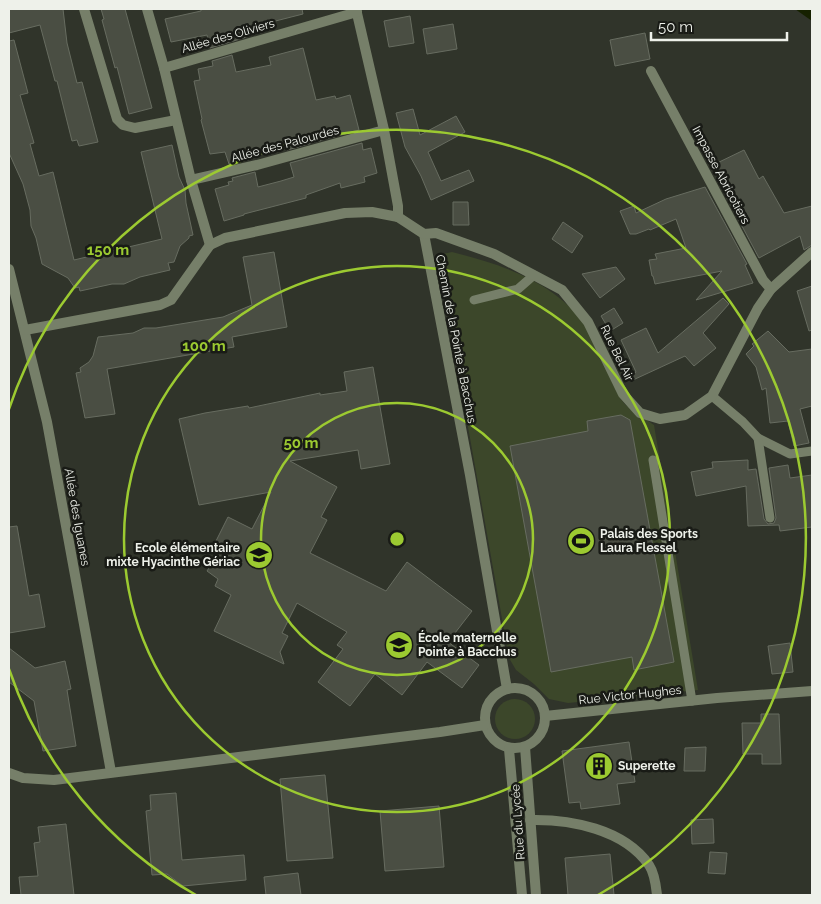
<svg xmlns="http://www.w3.org/2000/svg" width="821" height="904" font-family="Raleway,sans-serif">
<style>
.green{fill:#3c472a}
.water{fill:#162100}
.building{fill:#4a4e43;stroke:#676c60}
.lines{fill:none;stroke-linecap:round;stroke-linejoin:round}
.service{stroke:#767f69;stroke-width:9}
.minor{stroke:#767f69;stroke-width:10}
.ring{fill:none;stroke:#9cca31;stroke-width:2.5}
.labels{text-anchor:middle;dominant-baseline:central;stroke-width:5;stroke-linejoin:round;paint-order:stroke}
.street-label{font-size:12px;fill:#eef1ea;stroke:#191b16}
.poi-label{font-size:12px;font-weight:bold;fill:#eef1ea;stroke:#191b16;text-anchor:start}
.centre{fill:#9cca31;stroke:#191b16;stroke-width:2.5}
.ring-label{font-size:15px;text-anchor:middle;font-weight:bold;fill:#9cca31;stroke:#191b16;stroke-width:5;stroke-linejoin:round;paint-order:stroke}
</style>
<rect width="100%" height="100%" fill="#30342a"/>
<g class="green">
<path d="M452,252C504,265 558,283 589,330C603,351 607,378 621,399C626,408 645,418 654,425L698,690L568,703L549,699L534,684L516,670L509,658L439,263L443,254Z"/>
<circle cx="515" cy="719" r="20"/>
</g>
<path class="water" d="M795,9H812V21Z"/>
<g class="building">
<path d="M9,9H63L67,43L77,83L82,82L98,142L79,146L77,140L72,141L57,81H55L40,25L9,33Z"/>
<path d="M101,9H125L152,108L129,114L117,67L115,68L102,20L104,19Z"/>
<path d="M201,9H302L303,14L248,28L250,36L210,48L207,35L171,42L165,19L201,11Z"/>
<path d="M410,16L414,43L389,47L384,21Z"/>
<path d="M453,24L457,49L427,54L423,29Z"/>
<path d="M645,33L650,59L615,66L610,40Z"/>
<path d="M14,40L28,93L20,95L34,143L30,144L39,176L53,172L74,260L162,239L141,152L172,145L179,177L185,190L186,203L193,235L189,236V238L180,246L174,262L168,263L170,270L140,277L124,284H112L80,291L79,287L75,288L68,278L42,264L36,238L31,226L30,210L23,184L9,153V41Z"/>
<path d="M303,48L316,100L335,96L336,99L350,95L359,130L287,150L286,147L273,151L251,157L252,159L229,164L225,152L210,154L201,120L202,119L194,81L200,80L198,69L213,66L212,61L232,55L236,72L271,65L269,57Z"/>
<path d="M413,109L420,135L456,116L465,132L428,152L441,181L469,170L474,181L431,200L421,176L405,147L396,113Z"/>
<path d="M362,143L363,150L371,148L377,173L364,177L365,182L341,188L340,183L306,195V198L244,214V215L224,221L215,189L229,185L228,182L233,181L232,178L255,172L258,187L281,181L294,177L290,163Z"/>
<path d="M744,150L759,179L763,176L784,213L812,206V245L804,250L800,236L759,258L719,183L721,182L713,165Z"/>
<path d="M705,187L747,264L745,265L753,283L696,300L722,271L655,284L653,276H652L649,260L657,259L655,254L686,248L676,219L650,230L649,229L636,234H630L620,211L634,206L636,213L666,199Z"/>
<path d="M453,202H468L469,225H453Z"/>
<path d="M563,222L583,236L572,253L552,239Z"/>
<path d="M274,252L287,327L232,337L234,347L107,369L115,414L85,418L76,373L81,372L80,368L89,362L93,356L98,337L133,333L144,328H156L223,317L252,305L243,257Z"/>
<path d="M616,267L625,279L600,298L582,274Z"/>
<path d="M812,286V330L809,331L797,291Z"/>
<path d="M723,298L729,304L703,333L716,348L694,366L685,356L633,380L631,376L636,372L621,340L646,328L658,353Z"/>
<path d="M614,308L623,323L610,331L601,316Z"/>
<path d="M768,331L789,352L812,349V406L800,409L809,443L794,446L788,421L770,423L766,388L762,390L756,367L746,354L754,346L752,344Z"/>
<path d="M373,367L390,464L361,469L358,450L290,461L337,487L321,517L327,520L310,553L386,591L407,562L472,611L448,642L479,665L462,688L427,662L402,695L375,674L350,706L318,682L343,649L337,645L347,632L297,603L282,633L288,636L280,652L284,664L214,631L231,595L215,586L218,579L207,571L224,545L216,541L228,517L252,529L271,492L199,505L179,419L205,413L248,406L249,408L320,393V395L347,391L344,372Z"/>
<path d="M621,415L630,420L674,662L634,670L632,657L551,672L510,446L588,431L587,421Z"/>
<path d="M748,460V470L756,469L764,519L768,524L774,523L776,518L769,468L788,465L790,478L812,475V527L780,531L779,525L748,526L746,486L696,496L691,472L713,468L712,462Z"/>
<path d="M17,526L29,596L39,594L45,627L9,633V527Z"/>
<path d="M790,643L793,672L772,674L768,646Z"/>
<path d="M9,648L35,668L65,661L71,689L67,690L76,746L43,751L34,701L9,682Z"/>
<path d="M761,714H779L781,764H762V754H743L742,723H761Z"/>
<path d="M629,742L635,782L617,784L620,804L581,809L580,802L569,803L562,751Z"/>
<path d="M706,747L705,771H684L685,748Z"/>
<path d="M325,775L333,858L287,861L280,779Z"/>
<path d="M176,793L182,860L244,855L246,880L183,886L167,874L152,875L146,811L151,810L150,795Z"/>
<path d="M439,806L444,867L385,871L380,811Z"/>
<path d="M713,819L714,843L692,844L691,820Z"/>
<path d="M66,824L74,895H21L19,877L38,876L34,843L40,842L38,827Z"/>
<path d="M710,852L727,853L725,874L708,873Z"/>
<path d="M610,854L614,895H568L565,858Z"/>
<path d="M298,873L301,895H266L264,877Z"/>
</g>
<g class="lines">
<g class="service">
<path d="M474,300L518,289L534,275"/>
<path d="M712,396L743,422L758,438L790,454L812,451"/>
<path d="M758,438L770,518"/>
<path d="M653,460L692,701"/>
</g>
<g class="minor">
<path d="M84,9L117,119L123,125L135,128L176,120"/>
<path d="M147,9L164,68L191,180L210,245"/>
<path d="M356,9L384,130L398,206V217L424,234L470,475L507,689"/>
<path d="M164,68L357,12"/>
<path d="M651,71L763,280L771,289"/>
<path d="M191,180L257,165L384,130"/>
<path d="M424,234L436,233L494,254L562,290L588,322L623,394L640,413L660,419L685,415L712,396L758,308L771,289L812,252"/>
<path d="M9,269L47,422L111,772"/>
<path d="M25,330L160,305L171,300L210,245L225,238L345,213L372,212L398,217"/>
<circle cx="515" cy="718" r="30"/>
<path d="M545,716L717,698L812,691"/>
<path d="M525,747L536,895"/>
<path d="M509,749L522,895"/>
<path d="M9,773L23,778L54,780L440,732L485,725"/>
<path d="M530,820C570,819 624,829 649,865C655,874 656,886 657,895"/>
</g>
</g>
<g class="ring">
<circle cx="397" cy="539" r="136"/>
<circle cx="397" cy="539" r="273"/>
<path d="M196 895A409 409 0 0 1 9 669M9 409A409 409 0 1 1 598 895"/>
</g>
<defs>
<g id="stadium-disc" transform="scale(1.4375)"><circle r="9.5" fill="#9cca31" stroke="#191b16"/><path d="M0-5a6.5 5 0 1 0 0 10a6.5 5 0 1 0 0-10ZM-3.5-1.8h7v3.6h-7Z" fill="#111"/></g>
<g id="school-disc" transform="scale(1.4375)"><circle r="9.5" fill="#9cca31" stroke="#191b16"/><path d="M0-5L7-2L0 1L-7-2ZM-4 1L0 2.5L4 1V4Q0 6-4 4Z" fill="#111"/></g>
<g id="building-disc" transform="scale(1.4375)"><circle r="9.5" fill="#9cca31" stroke="#191b16"/><path d="M-4-6H4V6H1V3H-1V6H-4ZM-2.5-4.3h1.7v1.8h-1.7ZM.8-4.3h1.7v1.8H.8ZM-2.5-1h1.7V.8h-1.7ZM.8-1h1.7V.8H.8Z" fill="#111"/></g>
</defs>
<g fill-rule="evenodd">
<use href="#stadium-disc" x="581" y="541"/>
<use href="#school-disc" x="259" y="555"/>
<use href="#school-disc" x="399" y="645"/>
<use href="#building-disc" x="599" y="766"/>
</g>
<g class="labels">
<g class="street-label">
<text transform="translate(228 36) rotate(-16)">Allée des Oliviers</text>
<text transform="translate(285 144) rotate(-15)">Allée des Palourdes</text>
<text transform="translate(721 175) rotate(62)">Impasse Abricotiers</text>
<text transform="translate(456 339) rotate(79)">Chemin de la Pointe à Bacchus</text>
<text transform="translate(617 353) rotate(64)">Rue Bel Air</text>
<text transform="translate(77 517) rotate(80)">Allée des Iguanes</text>
<text transform="translate(630 695) rotate(-6)">Rue Victor Hughes</text>
<text transform="translate(518 822) rotate(-94)">Rue du Lycée</text>
</g>
<g class="poi-label">
<text x="600" y="534">Palais des Sports<tspan x="600" dy="14">Laura Flessel</tspan></text>
<text x="240" y="548" text-anchor="end">Ecole élémentaire<tspan x="240" dy="14">mixte Hyacinthe Gériac</tspan></text>
<text x="418" y="638">École maternelle<tspan x="418" dy="14">Pointe à Bacchus</tspan></text>
<text x="618" y="766">Superette</text>
</g>
</g>
<circle cx="397" cy="539" r="8" class="centre"/>
<g class="ring-label">
<text x="108" y="255">150 m</text>
<text x="204" y="351">100 m</text>
<text x="301" y="448">50 m</text>
</g>
<rect width="821" height="904" fill="none" stroke="#eef1ea" stroke-width="20"/>
<path d="M651 32v8h136v-8" fill="none" stroke="#eef1ea" stroke-width="2.5"/>
<text x="658" y="32" font-size="15" fill="#eef1ea" stroke="#191b16" stroke-width="4" paint-order="stroke">50 m</text>
</svg>
